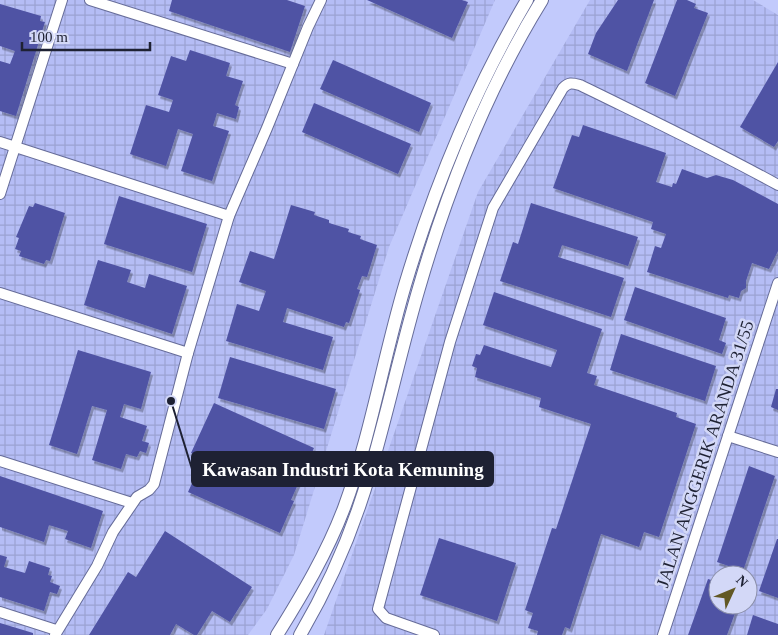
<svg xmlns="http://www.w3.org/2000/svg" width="778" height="635" font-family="'Times New Roman',serif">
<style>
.industrial{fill:url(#industrial-grid);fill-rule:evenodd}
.building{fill:#4f53a4;filter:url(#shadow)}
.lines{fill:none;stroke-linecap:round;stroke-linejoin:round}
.minor-casing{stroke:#666c99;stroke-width:12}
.major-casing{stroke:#666c99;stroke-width:14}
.minor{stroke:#fff;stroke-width:10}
.major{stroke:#fff;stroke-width:12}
.labels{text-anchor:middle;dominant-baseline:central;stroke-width:5;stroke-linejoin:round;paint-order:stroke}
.street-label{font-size:18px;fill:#1e2133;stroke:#d3d8f7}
.leader{fill:none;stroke:#1e2133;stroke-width:2}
.callout-dot{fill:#1e2133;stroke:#d3d8f7;stroke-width:2}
.callout{fill:#1e2133;stroke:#1e2133;stroke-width:2}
.callout-label{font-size:19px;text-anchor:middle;font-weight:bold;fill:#fff}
</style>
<defs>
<pattern id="industrial-grid" width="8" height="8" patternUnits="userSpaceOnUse" patternTransform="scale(1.25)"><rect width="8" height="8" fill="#b5bdf5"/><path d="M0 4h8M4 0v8" fill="none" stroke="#9ba2d2"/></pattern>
<filter id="shadow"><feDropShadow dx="2" dy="3.5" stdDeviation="0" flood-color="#0004"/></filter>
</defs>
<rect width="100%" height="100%" fill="#c2cafc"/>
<g class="industrial">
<path d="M0,0H495L389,247L294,555L267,609L248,635H0Z"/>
<path d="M590,0H753L778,15V635H324L478,192ZM718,575H748V605H718Z"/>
</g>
<g class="building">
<path d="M172,0H287L305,6L290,52L169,11Z"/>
<path d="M367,0H462L468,2L452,38Z"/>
<path d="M618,0H654L627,71L588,54L596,33Z"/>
<path d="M677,0H687L696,4L694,8L708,13L675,96L645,83Z"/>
<path d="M0,4L41,16L40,21L45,22L16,116L0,111V61L10,64L15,51L0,46Z"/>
<path d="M190,50L230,63L226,76L243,81L235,105L239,107L236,119L217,113L213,126L229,131L212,181L181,171L193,134L178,129L166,166L130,154L146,105L169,112L173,100L158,95L171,56L186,61Z"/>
<path d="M333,60L431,103L419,132L320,89Z"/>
<path d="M778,62V141L774,147L740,127Z"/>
<path d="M314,103L411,144L398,174L302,132Z"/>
<path d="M583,125L666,153L656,182L672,187L673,183L676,184L682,169L707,178L716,175L733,180L778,204V251L769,269L752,263L746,281V288L741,291L739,298L729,295L728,298L647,272L655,246L661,248L666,234L651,229L653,222L553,188L572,135L579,137Z"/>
<path d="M119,196L207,224L192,272L104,244Z"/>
<path d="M35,203L65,213L50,261L46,260L44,264L19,256L21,251L15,249L19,238L16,237L29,206L33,207Z"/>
<path d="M531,203L638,237L628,266L562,245L558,257L624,278L611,317L500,281L513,242L518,244Z"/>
<path d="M291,205L315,212L314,215L329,220V223L349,229L348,232L361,236L360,239L377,245L367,277L362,276L357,289L360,290L349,323L346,322L344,327L287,308L283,322L333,337L323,370L226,341L237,304L259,311L266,291L239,282L250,251L274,259Z"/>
<path d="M98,260L131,270L127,282L145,288L149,274L187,286L172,334L84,305Z"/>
<path d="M635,287L726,318L719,340L726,343L722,354L624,320Z"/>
<path d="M494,292L602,329L587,373L597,376L594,385L677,413L676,417L696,424L659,537L644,532L639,547L601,534L570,629L565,627L562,635H537L538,631L528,628L533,613L525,610L552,528L556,529L591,424L539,407L541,398L475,377L477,368L472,366L476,354L480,355L484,345L551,367L557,350L483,325Z"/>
<path d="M621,334L716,366L705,401L610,370Z"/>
<path d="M78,350L151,372L141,409L124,404L120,417L147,426L142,441L149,443L146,453L140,451L137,457L126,454L121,469L92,460L107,410L92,406L77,454L49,445Z"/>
<path d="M230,357L336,389L324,429L218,398Z"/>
<path d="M776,389H778V410L771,407Z"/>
<path d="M214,403L314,448L291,500L294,501L280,533L188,492L203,459L191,453Z"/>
<path d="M749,466L775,476L743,571L717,562Z"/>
<path d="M0,476L103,511L91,548L65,539L68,531L49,525L44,542L0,527Z"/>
<path d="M165,531L252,587L230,622L212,611L197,635H194L176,624L170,635H89L128,572L136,577Z"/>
<path d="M439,538L516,563L497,621L420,595Z"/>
<path d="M777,539H778V598L759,591Z"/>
<path d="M0,555L7,557L4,567L25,573L29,561L50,568L48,575L52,576L50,582L60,586L57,594L50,592L44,611L0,597Z"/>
<path d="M708,579L718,582V605H738L727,635H688Z"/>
<path d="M753,615L778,624V635H747Z"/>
<path d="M0,623L33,633V635H0Z"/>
</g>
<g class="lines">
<g class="minor-casing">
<g id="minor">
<path d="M90,0L293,64"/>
<path d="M0,142L229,216"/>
<path d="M0,194L62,0"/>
<path d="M0,293L188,353"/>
<path d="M728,436L778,452"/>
<path d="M0,461L132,503"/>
<path d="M0,612L56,630"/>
<path d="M55,635L97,566L113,532L137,497L149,490L154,484L188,353L229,216L267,128L308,27L321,0"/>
<path d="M434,635L386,618L378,609L450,342L493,208L563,88C569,82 572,83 580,85C647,118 713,149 778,185"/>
<path d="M663,635L778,283"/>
</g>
</g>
<g class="major-casing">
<g id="major">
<path d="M277,635C302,595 327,553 344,508C371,435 383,359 405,285C435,185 474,90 527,0"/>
<path d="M300,635C330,584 354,528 370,472C388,411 401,349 419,288C448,188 487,89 542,0"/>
</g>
</g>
<use href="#minor" class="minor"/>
<use href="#major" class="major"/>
</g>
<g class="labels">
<g class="street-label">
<text transform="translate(705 454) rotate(-72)">JALAN ANGGERIK ARANDA 31/55</text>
</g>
</g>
<path class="leader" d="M171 401L192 469"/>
<circle class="callout-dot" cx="171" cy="401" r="5"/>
<rect class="callout" x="192" y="452" width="301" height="34" rx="5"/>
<g class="callout-label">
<text x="343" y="476">Kawasan Industri Kota Kemuning</text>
</g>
<g transform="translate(733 590) rotate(46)"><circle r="24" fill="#d3d8f7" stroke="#8b8fa9"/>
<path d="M0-4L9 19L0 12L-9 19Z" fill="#625824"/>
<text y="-8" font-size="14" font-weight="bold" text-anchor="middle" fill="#1e2133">N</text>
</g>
<path d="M22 42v8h128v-8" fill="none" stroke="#1e2133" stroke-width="2.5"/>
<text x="30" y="42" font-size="15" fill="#1e2133" stroke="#d3d8f7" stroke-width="4" paint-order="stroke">100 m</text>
</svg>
